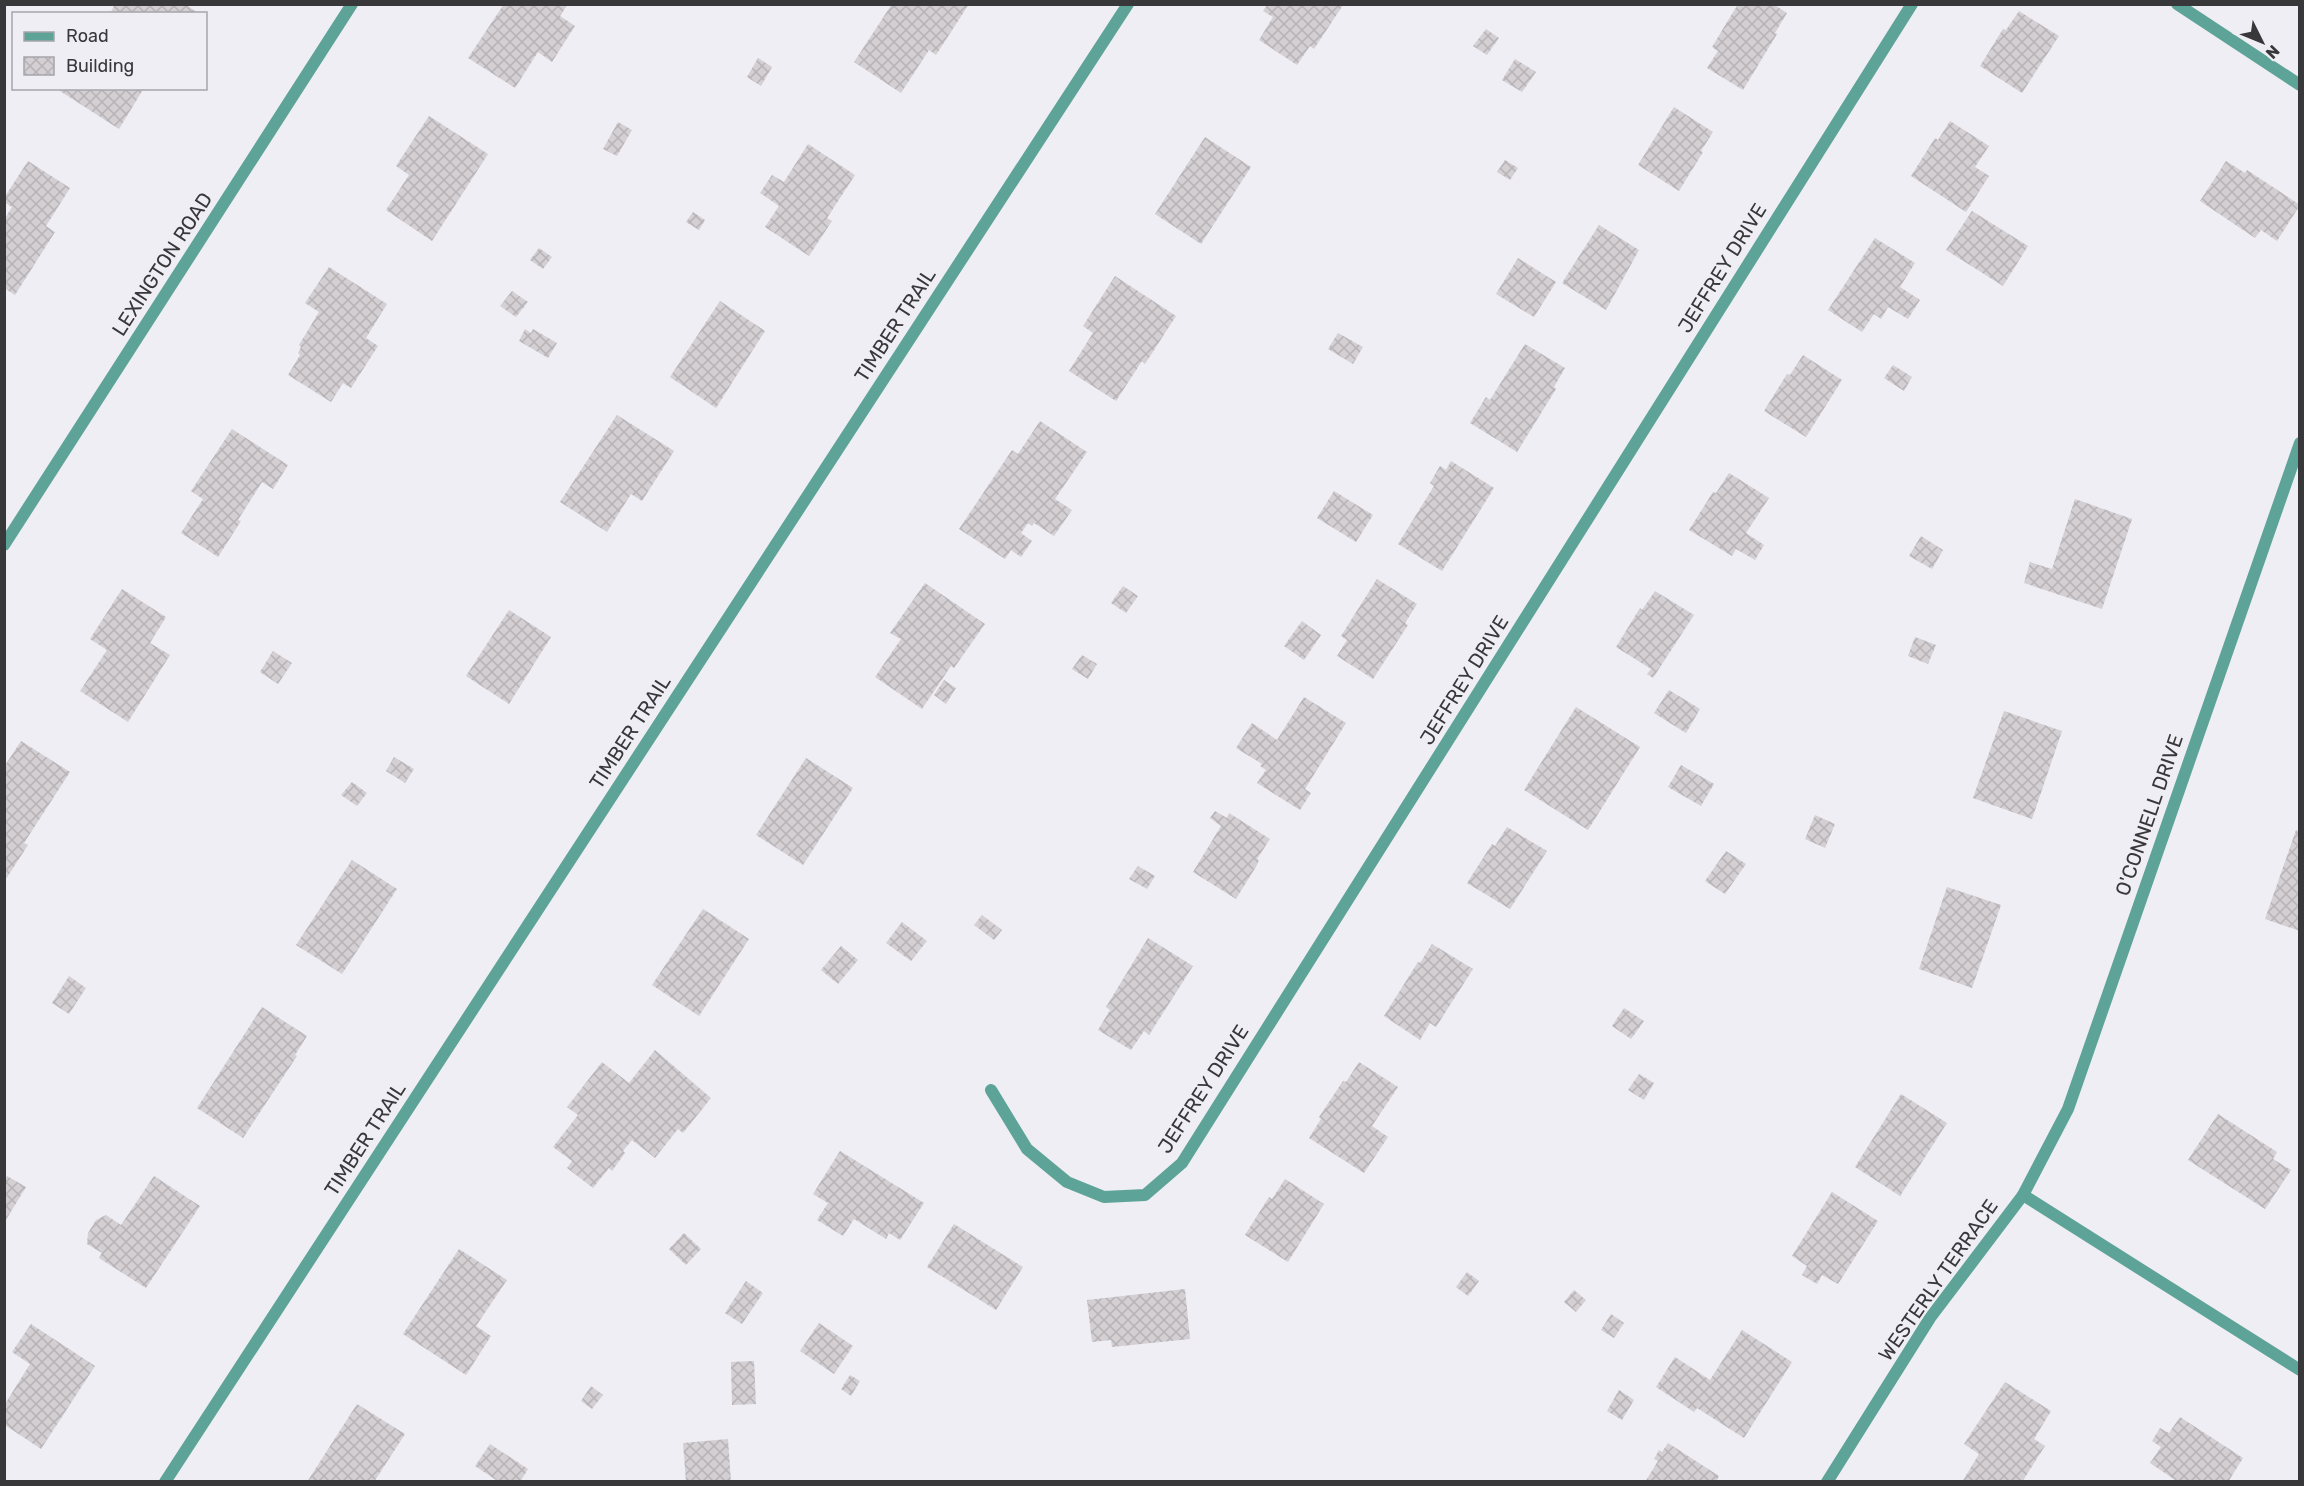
<svg xmlns="http://www.w3.org/2000/svg" width="2304" height="1486" font-family="Rubik,sans-serif">
<style>
.building{fill:url(#building-cross-hatch)}
.lines{fill:none;stroke-linecap:round;stroke-linejoin:round}
.minor{stroke:#5ea397;stroke-width:12}
.labels{text-anchor:middle;dominant-baseline:central;stroke-width:4.5;stroke-linejoin:round;paint-order:stroke}
.street-label{font-size:20px;fill:#38383b;stroke:#eeeef4}
</style>
<defs>
<pattern id="building-cross-hatch" width="8" height="8" patternUnits="userSpaceOnUse" patternTransform="scale(1.5)"><rect width="8" height="8" fill="#d4cfd3"/><path d="M0 0l8 8M0 8l8-8" fill="none" stroke="#b7b2b6"/></pattern>
</defs>
<rect width="100%" height="100%" fill="#eeeef4"/>
<g class="building">
<path d="M115,4H185L195,11L193,14H110Z"/>
<path d="M504,4H568L560,16L575,26L552,62L538,52L515,88L468,58Z"/>
<path d="M892,4H969L936,55L929,50L901,93L854,62Z"/>
<path d="M1738,4H1773L1787,13L1775,33L1777,34L1743,90L1707,68L1718,51L1712,47Z"/>
<path d="M1267,5H1343L1314,49L1310,46L1297,65L1259,40L1273,17L1263,11Z"/>
<path d="M2019,11L2059,36L2022,93L1980,66L2003,29L2006,30Z"/>
<path d="M1486,29L1499,38L1487,55L1473,46Z"/>
<path d="M758,58L772,67L761,86L747,77Z"/>
<path d="M1515,59L1536,72L1522,92L1502,80Z"/>
<path d="M61,88H144L119,129L60,91Z"/>
<path d="M1674,107L1713,132L1701,151L1703,152L1679,191L1638,165Z"/>
<path d="M429,116L488,154L432,241L386,210L409,175L396,166Z"/>
<path d="M1950,121L1989,146L1975,167L1989,176L1966,212L1911,176L1935,138L1938,140Z"/>
<path d="M618,122L632,130L617,156L603,149Z"/>
<path d="M1205,137L1251,167L1201,244L1155,214Z"/>
<path d="M808,144L855,175L827,218L832,221L809,256L765,227L779,206L760,193L772,175L784,182Z"/>
<path d="M1505,160L1518,168L1510,180L1497,172Z"/>
<path d="M28,161L70,188L46,226L55,232L15,295L4,288V220L12,207L4,202V198Z"/>
<path d="M2226,161L2245,173L2247,170L2300,205L2277,241L2261,230L2255,238L2200,201Z"/>
<path d="M1972,211L2028,246L2003,286L1946,250Z"/>
<path d="M693,212L705,220L699,230L686,222Z"/>
<path d="M1599,225L1639,250L1606,310L1562,283Z"/>
<path d="M1875,238L1915,263L1900,287L1920,300L1908,319L1888,307L1881,319L1874,314L1862,332L1828,310Z"/>
<path d="M539,248L552,257L543,269L530,260Z"/>
<path d="M1518,258L1556,282L1534,317L1496,294Z"/>
<path d="M329,267L387,304L366,338L378,346L351,388L343,383L331,402L288,375L300,355L298,353L301,347L299,345L319,312L305,303Z"/>
<path d="M1115,276L1176,316L1145,364L1142,361L1116,401L1069,371L1093,333L1083,326Z"/>
<path d="M512,291L528,302L516,317L500,306Z"/>
<path d="M720,301L765,331L716,408L670,377Z"/>
<path d="M525,329L531,333L533,329L557,343L548,358L519,341Z"/>
<path d="M1338,333L1363,347L1353,364L1328,349Z"/>
<path d="M1525,344L1565,368L1554,387L1556,389L1517,452L1470,423L1486,397L1490,400Z"/>
<path d="M1803,355L1842,380L1806,437L1764,411L1787,374L1790,375Z"/>
<path d="M1893,365L1912,377L1904,391L1884,378Z"/>
<path d="M617,415L674,451L642,501L631,494L607,532L560,502Z"/>
<path d="M1040,421L1087,452L1055,499L1072,510L1054,536L1034,523L1032,526L1028,523L1021,533L1032,541L1021,557L1011,550L1005,559L959,529L1012,450L1018,454Z"/>
<path d="M232,429L288,465L273,489L262,482L238,520L241,521L218,557L181,533L203,499L191,491Z"/>
<path d="M1451,461L1494,488L1442,571L1398,544L1434,486L1430,483L1440,466L1446,470Z"/>
<path d="M1729,473L1769,498L1746,533L1764,545L1755,560L1736,549L1732,556L1689,530L1713,492L1716,493Z"/>
<path d="M1334,491L1373,515L1356,542L1317,518Z"/>
<path d="M2075,499L2132,519L2102,609L2024,583L2030,562L2052,569Z"/>
<path d="M1921,536L1943,550L1932,569L1909,556Z"/>
<path d="M1377,579L1417,604L1405,623L1408,625L1373,679L1337,656L1347,640L1341,636Z"/>
<path d="M925,583L985,624L954,668L951,666L922,709L875,677L901,639L890,633Z"/>
<path d="M1123,586L1138,596L1126,613L1111,603Z"/>
<path d="M122,589L166,617L150,643L170,655L128,722L80,691L107,650L90,639Z"/>
<path d="M1655,591L1694,615L1653,678L1647,674L1651,669L1616,647L1640,608L1642,610Z"/>
<path d="M509,610L551,637L509,704L466,676Z"/>
<path d="M1302,621L1321,635L1304,660L1284,646Z"/>
<path d="M1915,637L1936,645L1928,664L1908,656Z"/>
<path d="M273,651L292,663L278,684L260,672Z"/>
<path d="M1082,655L1097,664L1088,679L1072,669Z"/>
<path d="M944,680L956,688L946,704L934,695Z"/>
<path d="M1669,690L1700,709L1686,733L1654,713Z"/>
<path d="M1304,697L1346,723L1305,789L1311,793L1300,810L1257,783L1266,770L1260,766L1262,764L1236,748L1252,723L1277,740Z"/>
<path d="M1576,707L1640,747L1588,830L1524,790Z"/>
<path d="M2004,711L2062,731L2032,819L1973,798Z"/>
<path d="M21,741L70,772L24,843L28,845L4,882V767Z"/>
<path d="M394,757L414,769L405,783L386,771Z"/>
<path d="M806,758L853,788L803,865L756,835Z"/>
<path d="M1681,765L1714,784L1701,806L1668,787Z"/>
<path d="M352,782L367,793L357,806L341,795Z"/>
<path d="M1215,811L1227,818L1229,813L1270,839L1257,859L1259,860L1257,865L1236,899L1193,872L1221,826L1210,818Z"/>
<path d="M1815,815L1835,824L1825,848L1805,839Z"/>
<path d="M1507,827L1547,851L1510,909L1467,883L1492,844L1495,846Z"/>
<path d="M2296,830L2300,831V931L2265,919Z"/>
<path d="M1726,851L1746,864L1725,894L1705,881Z"/>
<path d="M352,860L397,889L342,974L296,945Z"/>
<path d="M1138,866L1155,876L1147,889L1129,879Z"/>
<path d="M1947,887L2001,905L1972,988L1919,969Z"/>
<path d="M703,909L749,939L699,1016L652,985Z"/>
<path d="M982,915L1002,930L994,940L974,925Z"/>
<path d="M902,922L927,941L911,961L886,943Z"/>
<path d="M1148,938L1193,966L1149,1035L1144,1031L1131,1050L1098,1030L1110,1010L1106,1007Z"/>
<path d="M1432,944L1473,969L1436,1027L1430,1023L1420,1040L1384,1016L1418,962L1420,963Z"/>
<path d="M841,946L858,960L838,984L821,970Z"/>
<path d="M69,976L86,988L69,1014L52,1003Z"/>
<path d="M262,1007L307,1036L295,1055L297,1056L243,1138L197,1108Z"/>
<path d="M1624,1008L1644,1021L1631,1039L1612,1026Z"/>
<path d="M655,1050L711,1098L683,1133L678,1129L655,1158L632,1140L623,1151L625,1153L612,1171L609,1168L593,1188L567,1168L572,1161L553,1147L578,1115L567,1107L602,1062L629,1083Z"/>
<path d="M1359,1062L1398,1087L1372,1126L1388,1137L1364,1173L1309,1138L1321,1119L1319,1117L1343,1081L1346,1082Z"/>
<path d="M1639,1074L1654,1083L1644,1100L1628,1090Z"/>
<path d="M1901,1094L1947,1123L1900,1196L1855,1167Z"/>
<path d="M2218,1114L2277,1152L2273,1159L2291,1170L2265,1209L2188,1160Z"/>
<path d="M840,1151L924,1203L900,1240L889,1233L886,1239L854,1219L843,1236L817,1220L828,1203L813,1194Z"/>
<path d="M7,1176L26,1187L4,1223V1181Z"/>
<path d="M154,1176L200,1206L146,1288L99,1258L102,1253L87,1244L88,1233L96,1220L106,1215L121,1225Z"/>
<path d="M1285,1179L1324,1204L1288,1262L1245,1235L1269,1197L1272,1199Z"/>
<path d="M1832,1192L1878,1221L1838,1284L1822,1275L1817,1284L1802,1275L1807,1266L1792,1256Z"/>
<path d="M954,1224L1023,1267L996,1310L927,1267Z"/>
<path d="M684,1233L701,1249L686,1265L669,1249Z"/>
<path d="M459,1249L507,1280L476,1326L491,1336L466,1375L403,1334Z"/>
<path d="M1467,1272L1479,1281L1468,1296L1456,1287Z"/>
<path d="M746,1281L763,1293L742,1324L725,1313Z"/>
<path d="M1185,1289L1190,1339L1112,1347L1111,1340L1092,1342L1087,1300Z"/>
<path d="M1574,1290L1586,1300L1576,1312L1564,1302Z"/>
<path d="M1611,1314L1624,1323L1614,1338L1601,1330Z"/>
<path d="M819,1323L853,1346L834,1374L800,1351Z"/>
<path d="M31,1324L95,1366L41,1449L5,1425V1404L30,1364L12,1352Z"/>
<path d="M1742,1330L1792,1362L1744,1438L1697,1408L1694,1412L1656,1387L1675,1357L1710,1380Z"/>
<path d="M754,1361L756,1404L732,1405L731,1362Z"/>
<path d="M850,1375L860,1381L851,1396L841,1389Z"/>
<path d="M2005,1382L2051,1411L2034,1439L2045,1446L2022,1482H1962L1979,1454L1964,1444Z"/>
<path d="M591,1386L603,1395L592,1409L581,1401Z"/>
<path d="M1619,1390L1634,1400L1622,1420L1607,1411Z"/>
<path d="M357,1404L405,1434L374,1482H307Z"/>
<path d="M2180,1417L2243,1458L2228,1482H2178L2150,1463L2161,1447L2152,1441L2160,1428L2169,1433Z"/>
<path d="M728,1439L731,1482H686L683,1443Z"/>
<path d="M1668,1443L1719,1476L1716,1482H1645L1658,1461L1654,1459L1659,1450L1662,1452Z"/>
<path d="M490,1444L528,1469L520,1482H499L475,1466Z"/>
</g>
<g class="lines">
<g class="minor">
<path d="M2177,4L2300,85"/>
<path d="M4,545L352,4"/>
<path d="M991,1090L1027,1149L1067,1182L1104,1197L1145,1195L1182,1163L1912,4"/>
<path d="M2023,1195L2300,1370"/>
<path d="M165,1482L1128,4"/>
<path d="M1827,1482L1930,1318L2023,1195L2068,1109L2300,443"/>
</g>
</g>
<g class="labels">
<g class="street-label">
<text transform="translate(162 264) rotate(-57)">LEXINGTON ROAD</text>
<text transform="translate(1722 268) rotate(-58)">JEFFREY DRIVE</text>
<text transform="translate(895 325) rotate(-57)">TIMBER TRAIL</text>
<text transform="translate(1464 680) rotate(-58)">JEFFREY DRIVE</text>
<text transform="translate(630 732) rotate(-57)">TIMBER TRAIL</text>
<text transform="translate(2149 815) rotate(-71)">O'CONNELL DRIVE</text>
<text transform="translate(1203 1089) rotate(-57)">JEFFREY DRIVE</text>
<text transform="translate(365 1139) rotate(-57)">TIMBER TRAIL</text>
<text transform="translate(1938 1280) rotate(-55)">WESTERLY TERRACE</text>
</g>
</g>
<rect width="2304" height="1486" fill="none" stroke="#38383b" stroke-width="12"/>
<rect x="12" y="12" width="195" height="78" fill="#eeeef4" stroke="#a5a5aa" stroke-width="1.5"/>
<rect x="24" y="32" width="30" height="9" fill="#5ea397" stroke="#a5a5aa" stroke-width="1.5"/>
<text x="66" y="42" font-size="18" fill="#38383b">Road</text>
<rect x="24" y="57" width="30" height="18" fill="url(#building-cross-hatch)" stroke="#a5a5aa" stroke-width="1.5"/>
<text x="66" y="72" font-size="18" fill="#38383b">Building</text>
<g transform="translate(2262 42) rotate(133)" stroke="#eeeef4" stroke-width="4.5" paint-order="stroke">
<path d="M0-4.5L10 22L0 15L-10 22Z" fill="#38383b"/>
<text y="-9" font-size="16" font-weight="bold" text-anchor="middle" fill="#38383b">N</text>
</g>
</svg>
